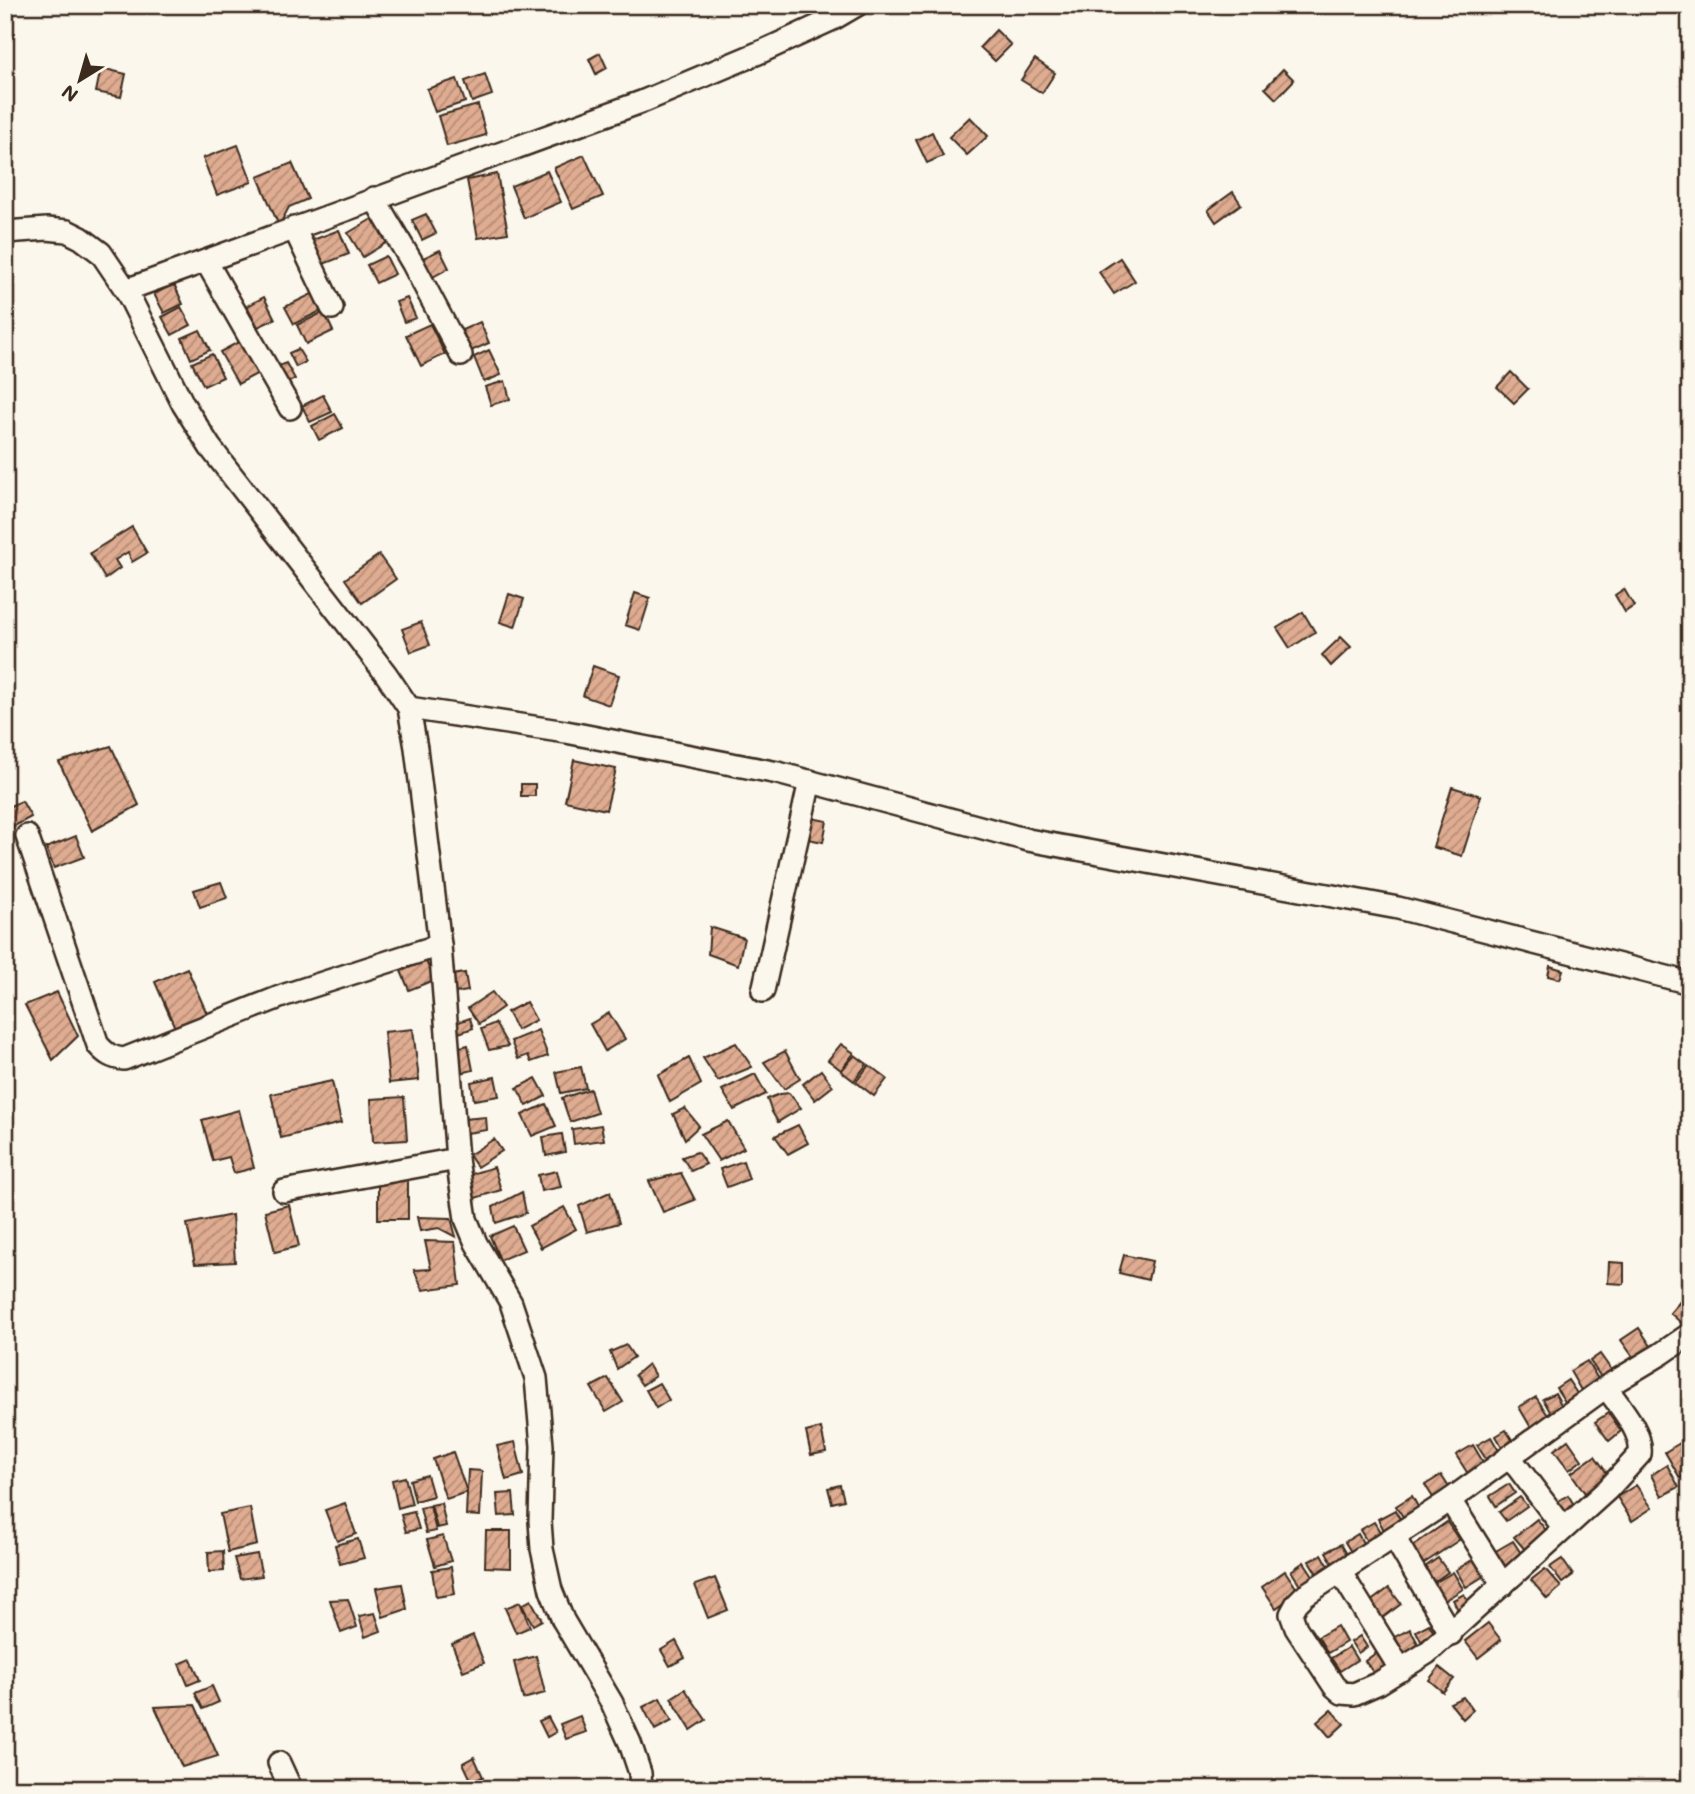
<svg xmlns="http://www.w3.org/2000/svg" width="1695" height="1794" font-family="Mali,sans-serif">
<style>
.building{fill:url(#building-hatch);stroke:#3b2a1e;stroke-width:2}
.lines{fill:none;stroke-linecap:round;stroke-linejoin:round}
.minor-casing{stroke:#3b2a1e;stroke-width:26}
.minor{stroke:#fbf7ec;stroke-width:21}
</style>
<defs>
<pattern id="building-hatch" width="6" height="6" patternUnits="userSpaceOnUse" patternTransform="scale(1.75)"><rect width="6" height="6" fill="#dfac91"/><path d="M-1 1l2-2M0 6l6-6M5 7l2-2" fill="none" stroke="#b68c76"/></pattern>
</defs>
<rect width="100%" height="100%" fill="#fbf7ec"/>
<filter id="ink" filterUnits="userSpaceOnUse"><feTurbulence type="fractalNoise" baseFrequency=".0143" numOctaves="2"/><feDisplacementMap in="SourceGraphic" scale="14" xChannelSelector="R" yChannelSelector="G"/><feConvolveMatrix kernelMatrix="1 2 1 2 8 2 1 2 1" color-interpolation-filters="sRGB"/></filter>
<g filter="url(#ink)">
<g class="building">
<path d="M996,30L1011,45L995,61L980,47Z"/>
<path d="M600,53L607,68L596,74L589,59Z"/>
<path d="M1035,59L1055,73L1042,93L1021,80Z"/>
<path d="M101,68L126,74L121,97L96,92Z"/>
<path d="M1283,69L1294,80L1276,99L1265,88Z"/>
<path d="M485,74L492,95L472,102L465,81Z"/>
<path d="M457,79L465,102L435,112L427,89Z"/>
<path d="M478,105L486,135L447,146L438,116Z"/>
<path d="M970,117L988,136L967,155L949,137Z"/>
<path d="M932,132L943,156L927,163L916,140Z"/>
<path d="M238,145L252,182L217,195L203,158Z"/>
<path d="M584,155L603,196L573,209L554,168Z"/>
<path d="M292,163L308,199L289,207L279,226L258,177Z"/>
<path d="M547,171L561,202L524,218L511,186Z"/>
<path d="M497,174L508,233L478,238L467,180Z"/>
<path d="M1233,192L1241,204L1216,222L1208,210Z"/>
<path d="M426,214L436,233L422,240L412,220Z"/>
<path d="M377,216L391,240L363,257L348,233Z"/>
<path d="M339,230L349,254L321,265L310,241Z"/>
<path d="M440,250L449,268L431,278L421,259Z"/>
<path d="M386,256L395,274L376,283L367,265Z"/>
<path d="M1120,258L1135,281L1114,294L1099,272Z"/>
<path d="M174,284L183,304L164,313L154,294Z"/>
<path d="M314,293L323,310L294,324L285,307Z"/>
<path d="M264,297L275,319L258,327L247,306Z"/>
<path d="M407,298L416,318L404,322L396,302Z"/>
<path d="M181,307L191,325L172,335L162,317Z"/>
<path d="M324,312L333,331L306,344L297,325Z"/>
<path d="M480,322L489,343L471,351L462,330Z"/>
<path d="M430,324L445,354L421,366L406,335Z"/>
<path d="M200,330L210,350L191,359L182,338Z"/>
<path d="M244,339L262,371L238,384L220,352Z"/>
<path d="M298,349L306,362L296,367L289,353Z"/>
<path d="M489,350L501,375L484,382L474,357Z"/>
<path d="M212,354L223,377L204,386L192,363Z"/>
<path d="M286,363L295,379L285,384L277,367Z"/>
<path d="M1511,372L1528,389L1514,403L1497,387Z"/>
<path d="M505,381L510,399L491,405L485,387Z"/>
<path d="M323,395L332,412L310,422L302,406Z"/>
<path d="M335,414L343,428L319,440L312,426Z"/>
<path d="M132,527L147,553L132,562L128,552L115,560L120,568L105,579L90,553Z"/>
<path d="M379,555L396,579L362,603L345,579Z"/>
<path d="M1624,589L1634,606L1625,612L1615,595Z"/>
<path d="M635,593L650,598L640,630L625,625Z"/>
<path d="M509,594L524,599L515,627L500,622Z"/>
<path d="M1303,612L1315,632L1290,648L1277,628Z"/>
<path d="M421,622L430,645L411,652L402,629Z"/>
<path d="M1341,637L1351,647L1331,666L1322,655Z"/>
<path d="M593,666L619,675L609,705L583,696Z"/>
<path d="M111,746L139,805L92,831L59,762Z"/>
<path d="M574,760L616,769L606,810L565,801Z"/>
<rect x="521" y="784" width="14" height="12"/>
<path d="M1452,787L1481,796L1462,856L1433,847Z"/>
<path d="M22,801L31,817L5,831V808Z"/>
<path d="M806,817L827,821L823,842L803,838Z"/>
<path d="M76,836L84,857L54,868L46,848Z"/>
<path d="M221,882L227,898L200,907L194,890Z"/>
<path d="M710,927L744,938L738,965L708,954Z"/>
<path d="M426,961L434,980L409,990L401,971Z"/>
<path d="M1550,966L1563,970L1560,979L1548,976Z"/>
<path d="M187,968L208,1016L176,1030L155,982Z"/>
<path d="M465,973L468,991L455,993L452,975Z"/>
<path d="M57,992L78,1036L53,1060L25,1005Z"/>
<path d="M492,992L503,1007L479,1024L468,1008Z"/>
<path d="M526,1002L536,1020L517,1030L507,1012Z"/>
<path d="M609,1013L625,1039L605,1051L590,1024Z"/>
<path d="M470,1018L473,1028L456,1034L453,1024Z"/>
<path d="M495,1023L508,1046L489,1050L481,1029Z"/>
<path d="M413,1029L419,1080L389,1083L384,1032Z"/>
<path d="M538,1030L548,1056L531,1062L528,1055L518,1059L511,1041Z"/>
<path d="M736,1043L752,1067L718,1081L703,1058Z"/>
<path d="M841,1044L854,1053L841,1070L828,1060Z"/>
<path d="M468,1045L473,1070L461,1073L456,1048Z"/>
<path d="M785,1051L800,1079L784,1089L764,1062Z"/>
<path d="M855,1055L867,1064L854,1081L841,1071Z"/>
<path d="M689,1058L701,1084L670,1102L658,1075Z"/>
<path d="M869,1065L887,1079L874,1096L856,1082Z"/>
<path d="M581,1067L586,1088L561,1093L556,1072Z"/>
<path d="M821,1070L833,1086L815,1100L803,1084Z"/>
<path d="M755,1074L766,1094L734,1110L722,1090Z"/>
<path d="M495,1077L499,1096L474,1100L471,1082Z"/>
<path d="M536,1078L546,1096L527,1106L517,1088Z"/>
<path d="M332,1081L341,1123L281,1138L271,1094Z"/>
<path d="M590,1089L597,1113L570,1122L562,1098Z"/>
<path d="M789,1093L801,1108L778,1122L772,1112L767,1099L780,1094Z"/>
<path d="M404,1097L407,1140L373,1142L371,1099Z"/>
<path d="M546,1104L556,1126L532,1136L522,1115Z"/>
<path d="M685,1108L699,1126L685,1139L673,1114Z"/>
<path d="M239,1110L254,1168L234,1173L229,1157L213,1161L202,1120Z"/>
<path d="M486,1117L487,1130L466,1133L464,1119Z"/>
<path d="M728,1121L744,1148L719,1161L701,1134Z"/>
<path d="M601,1125L604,1140L574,1144L572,1129Z"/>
<path d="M798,1125L808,1143L788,1154L775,1136Z"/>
<path d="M562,1134L565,1152L546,1156L543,1137Z"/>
<path d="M494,1139L502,1151L477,1167L469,1155Z"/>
<path d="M697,1152L706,1164L691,1171L682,1157Z"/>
<path d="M743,1161L749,1179L727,1187L720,1169Z"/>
<path d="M494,1167L501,1190L472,1199L465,1176Z"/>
<path d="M557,1171L561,1187L541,1191L538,1175Z"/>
<path d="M681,1173L695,1200L663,1212L649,1181Z"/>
<path d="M378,1178L408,1179V1219H378Z"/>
<path d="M522,1192L526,1213L496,1223L493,1207Z"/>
<path d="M610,1192L619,1223L587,1232L579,1206Z"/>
<path d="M289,1205L299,1246L275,1252L265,1211Z"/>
<path d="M564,1207L576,1229L541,1248L529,1226Z"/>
<path d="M232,1215L235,1262L195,1264L187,1224Z"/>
<path d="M417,1217L451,1218L456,1237L439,1228L420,1231Z"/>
<path d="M513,1226L524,1250L500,1260L490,1236Z"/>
<path d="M425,1241L455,1242L460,1285L423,1290L414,1270L431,1269Z"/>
<path d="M1124,1255L1152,1261L1148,1280L1119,1273Z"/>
<path d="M1609,1262L1624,1263V1284L1608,1283Z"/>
<path d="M1683,1298L1690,1304V1324L1687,1328L1670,1313Z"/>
<path d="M1639,1328L1653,1349L1636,1361L1621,1340Z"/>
<path d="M626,1345L634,1357L617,1369L610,1352Z"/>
<path d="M1600,1354L1615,1375L1605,1383L1590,1361Z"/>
<path d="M1587,1361L1601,1384L1583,1394L1570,1371Z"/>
<path d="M648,1364L655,1376L642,1385L635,1375Z"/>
<path d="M608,1378L623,1402L606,1412L591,1387Z"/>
<path d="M1568,1380L1580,1398L1568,1406L1556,1388Z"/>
<path d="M659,1383L669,1400L656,1408L646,1390Z"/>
<path d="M1555,1393L1564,1410L1553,1417L1543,1399Z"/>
<path d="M1536,1397L1551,1420L1533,1431L1519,1407Z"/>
<path d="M1608,1413L1621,1431L1609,1441L1595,1422Z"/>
<path d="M821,1428L826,1452L811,1455L806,1432Z"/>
<path d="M1506,1430L1517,1448L1506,1454L1496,1436Z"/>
<path d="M1491,1437L1502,1456L1489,1464L1477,1445Z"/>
<path d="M1568,1440L1582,1460L1569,1470L1554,1450Z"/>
<path d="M515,1442L523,1475L506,1480L497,1446Z"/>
<path d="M1680,1443L1690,1459V1472L1680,1478L1665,1452Z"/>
<path d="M1473,1445L1486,1467L1470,1477L1456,1455Z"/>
<path d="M453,1452L467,1492L446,1499L433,1459Z"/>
<path d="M1595,1456L1611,1479L1587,1496L1571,1473Z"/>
<path d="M1667,1465L1679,1487L1662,1496L1651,1475Z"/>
<path d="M468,1470L482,1471L480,1516L466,1515Z"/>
<path d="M427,1475L433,1496L415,1501L410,1480Z"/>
<path d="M1441,1475L1452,1492L1436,1502L1425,1485Z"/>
<path d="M405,1477L412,1504L398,1508L392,1480Z"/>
<path d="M1509,1484L1515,1493L1496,1506L1490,1496Z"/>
<path d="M840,1485L844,1500L832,1503L828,1488Z"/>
<path d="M1636,1485L1652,1508L1632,1521L1617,1497Z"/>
<path d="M513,1493L515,1515L499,1516L497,1494Z"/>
<path d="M1568,1495L1576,1508L1565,1514L1557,1502Z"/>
<path d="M1412,1496L1422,1514L1407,1523L1396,1506Z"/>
<path d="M1520,1497L1527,1506L1506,1521L1499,1512Z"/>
<path d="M345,1503L356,1534L337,1541L325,1510Z"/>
<path d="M441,1503L446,1526L437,1528L431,1505Z"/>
<path d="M430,1506L436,1531L426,1533L420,1508Z"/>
<path d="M250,1508L257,1545L228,1552L220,1514Z"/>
<path d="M1395,1510L1403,1524L1386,1534L1378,1519Z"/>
<path d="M414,1512L419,1529L406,1532L401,1515Z"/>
<path d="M1537,1519L1549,1534L1527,1552L1514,1537Z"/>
<path d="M1374,1522L1385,1540L1371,1548L1360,1530Z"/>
<path d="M1447,1522L1459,1540L1423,1564L1411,1547Z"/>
<path d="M486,1531H511V1568L485,1567Z"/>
<path d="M1358,1534L1367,1550L1354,1557L1345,1542Z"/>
<path d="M443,1536L451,1561L435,1566L427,1540Z"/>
<path d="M358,1539L364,1558L340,1564L335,1545Z"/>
<path d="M1513,1541L1524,1558L1505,1570L1494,1552Z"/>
<path d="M1341,1544L1351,1561L1336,1569L1326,1552Z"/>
<path d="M223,1551L224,1571L209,1572L208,1552Z"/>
<path d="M257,1554L262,1576L240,1579L234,1558Z"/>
<path d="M1322,1554L1331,1570L1319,1577L1309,1561Z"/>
<path d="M1438,1558L1448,1572L1434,1582L1425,1567Z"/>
<path d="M1474,1559L1484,1576L1466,1587L1456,1570Z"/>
<path d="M1562,1559L1573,1575L1562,1583L1550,1567Z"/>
<path d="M1304,1562L1316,1580L1303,1589L1291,1571Z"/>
<path d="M451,1567L455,1594L436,1597L432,1570Z"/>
<path d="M1545,1569L1561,1587L1547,1599L1531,1580Z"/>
<path d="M1285,1571L1299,1592L1276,1608L1262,1587Z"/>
<path d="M1453,1572L1463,1589L1442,1602L1431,1585Z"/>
<path d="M715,1578L728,1610L708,1618L695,1585Z"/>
<path d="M402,1584L407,1609L383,1617L376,1588Z"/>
<path d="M1389,1588L1401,1604L1381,1619L1370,1602Z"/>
<path d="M1464,1594L1471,1608L1460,1614L1453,1600Z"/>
<path d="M348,1599L357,1627L341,1633L330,1600Z"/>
<path d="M531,1600L542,1620L533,1625L522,1605Z"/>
<path d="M520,1602L530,1627L516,1633L505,1608Z"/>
<path d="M375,1613L381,1631L365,1637L359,1616Z"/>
<path d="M1488,1623L1501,1640L1478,1658L1465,1641Z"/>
<path d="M1429,1624L1437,1638L1423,1645L1416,1631Z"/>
<path d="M1337,1626L1346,1642L1328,1653L1318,1637Z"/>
<path d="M1410,1629L1421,1649L1406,1657L1395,1637Z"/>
<path d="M473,1635L484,1663L463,1671L452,1644Z"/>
<path d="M1360,1636L1367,1647L1358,1653L1351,1642Z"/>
<path d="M676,1641L685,1658L670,1666L661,1650Z"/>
<path d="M1349,1647L1357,1660L1340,1671L1331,1658Z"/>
<path d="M1376,1653L1387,1667L1375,1675L1365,1661Z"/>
<path d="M536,1656L545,1693L523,1699L514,1662Z"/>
<path d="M191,1659L200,1680L188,1685L179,1664Z"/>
<path d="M1439,1667L1454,1679L1443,1692L1429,1680Z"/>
<path d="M212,1686L219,1702L203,1709L195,1693Z"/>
<path d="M685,1689L706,1720L691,1730L671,1698Z"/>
<path d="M1463,1697L1473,1710L1463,1719L1450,1703Z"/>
<path d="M660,1698L672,1721L655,1730L643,1707Z"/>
<path d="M195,1705L218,1756L182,1767L155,1707Z"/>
<path d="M1331,1710L1344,1724L1330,1737L1317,1722Z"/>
<path d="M580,1716L586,1732L566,1739L560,1724Z"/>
<path d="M548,1717L556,1732L547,1737L539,1721Z"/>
<path d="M474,1757L483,1777L472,1782L463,1763Z"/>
</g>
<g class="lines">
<g class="minor-casing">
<g id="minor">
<path d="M374,198L413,264L461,355"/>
<path d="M294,228L332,308"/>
<path d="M5,232L47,229L67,231L81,238L101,253L126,290L183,404L210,447L386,674L409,708L416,748L440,945L457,1159L466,1219L476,1243L511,1303L536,1378L542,1446L540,1521L542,1549L551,1590L563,1620L612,1703L630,1743L640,1773L641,1789"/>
<path d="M206,261L290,408"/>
<path d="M126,290L644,101L763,51L833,19L857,5"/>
<path d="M409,708L566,732L778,773L1028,840L1398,908L1690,983"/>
<path d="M27,836L98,1045C106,1054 112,1058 124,1059L285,995L440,945"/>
<path d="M763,991L810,781"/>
<path d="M284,1191L457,1159"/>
<path d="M1606,1387C1618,1405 1643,1431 1640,1454L1608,1489L1427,1653L1379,1683L1354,1694L1342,1693L1334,1686L1296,1628L1291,1614L1297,1603L1305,1595L1450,1500L1606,1387L1661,1354L1690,1334"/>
<path d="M1509,1456L1563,1527"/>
<path d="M1450,1500L1503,1585"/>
<path d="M1394,1537L1451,1634"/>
<path d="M1341,1573L1401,1670"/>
<path d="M279,1763L291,1789"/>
</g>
</g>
<use href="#minor" class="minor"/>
</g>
</g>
<rect width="1695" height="1794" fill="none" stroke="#fbf7ec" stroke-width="28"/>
<rect x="14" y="14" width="1667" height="1766" fill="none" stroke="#3b2a1e" stroke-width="2.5" filter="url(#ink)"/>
<g transform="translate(80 80) rotate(217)" stroke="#fbf7ec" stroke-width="5" paint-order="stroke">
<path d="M0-5L12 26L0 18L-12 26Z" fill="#3b2a1e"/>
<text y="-10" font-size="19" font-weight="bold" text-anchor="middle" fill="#3b2a1e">N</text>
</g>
</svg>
